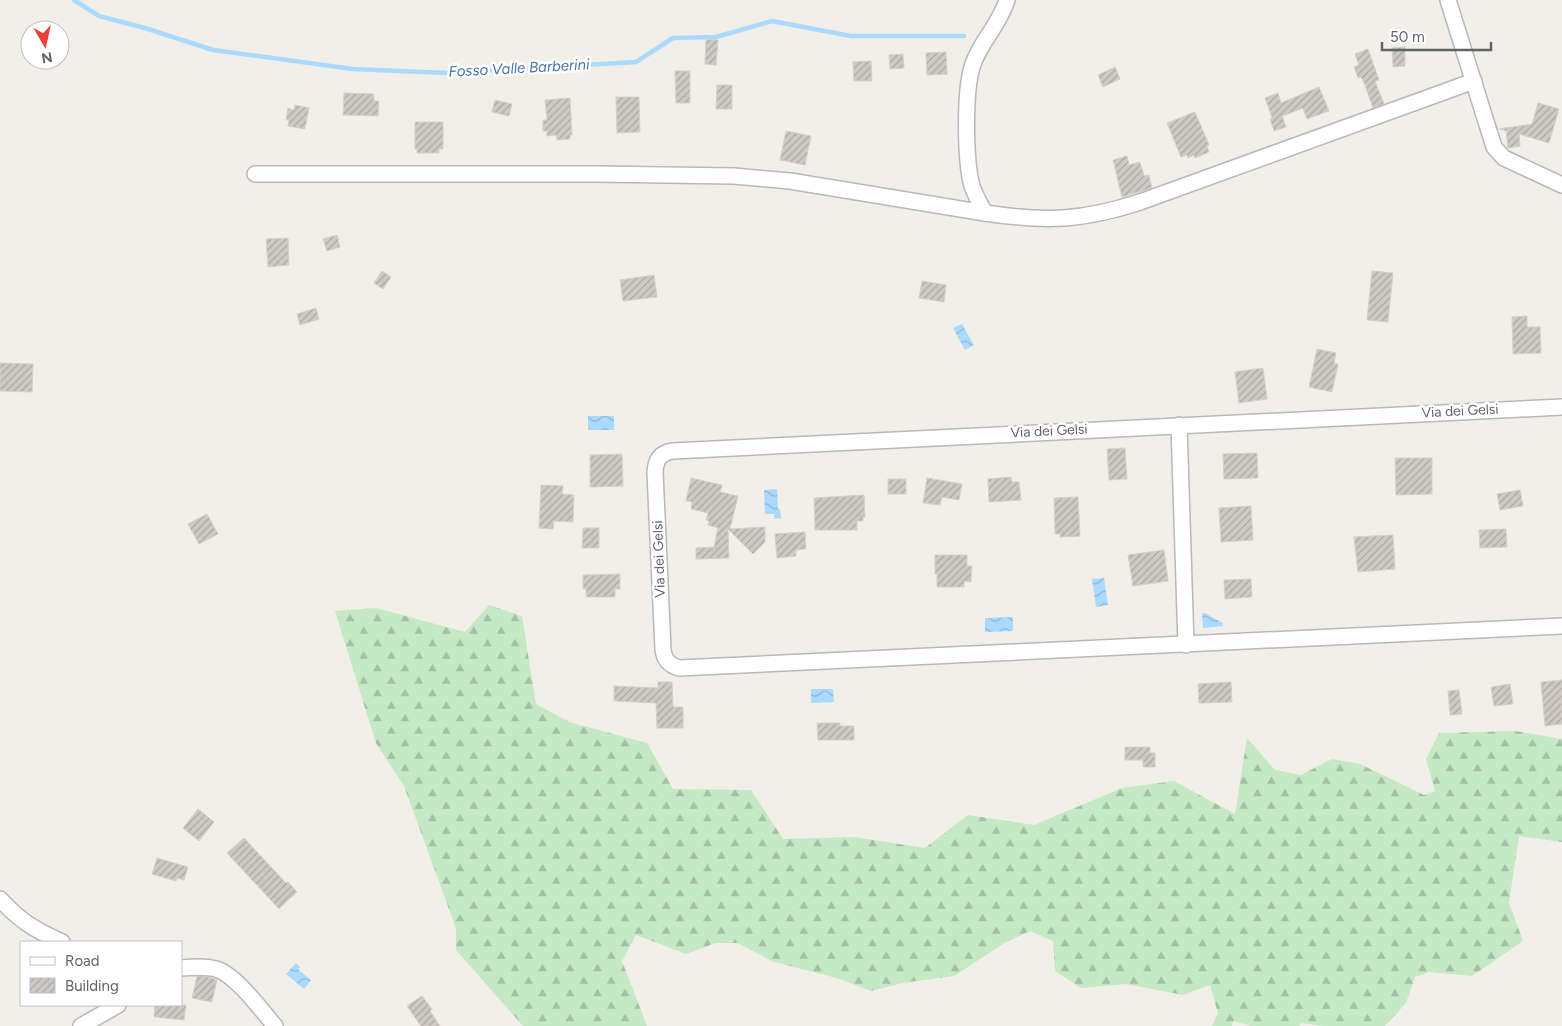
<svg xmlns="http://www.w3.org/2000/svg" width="1562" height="1026" font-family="Figtree,sans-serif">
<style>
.forest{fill:url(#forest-firs)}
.water{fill:url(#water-waves)}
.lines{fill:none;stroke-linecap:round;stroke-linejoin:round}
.stream{stroke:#aadaff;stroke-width:4.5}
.building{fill:url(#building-hatch);stroke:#d6d1c6}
.street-casing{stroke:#b5b8bc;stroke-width:18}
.street{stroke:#fff;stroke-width:15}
.labels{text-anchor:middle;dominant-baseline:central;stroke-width:5;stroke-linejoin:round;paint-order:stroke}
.street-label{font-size:14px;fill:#5f6368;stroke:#fff}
.water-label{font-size:15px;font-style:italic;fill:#4174aa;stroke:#fff}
</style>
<defs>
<pattern id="forest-firs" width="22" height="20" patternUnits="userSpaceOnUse" patternTransform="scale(1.25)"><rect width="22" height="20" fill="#c5e8c5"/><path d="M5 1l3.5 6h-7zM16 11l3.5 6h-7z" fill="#a3c0a4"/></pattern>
<pattern id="water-waves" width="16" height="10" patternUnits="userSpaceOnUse" patternTransform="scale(1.25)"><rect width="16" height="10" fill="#aadaff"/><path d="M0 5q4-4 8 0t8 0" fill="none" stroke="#8eb4d2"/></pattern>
<pattern id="building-hatch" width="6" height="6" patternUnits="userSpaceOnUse" patternTransform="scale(1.25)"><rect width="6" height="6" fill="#cccac5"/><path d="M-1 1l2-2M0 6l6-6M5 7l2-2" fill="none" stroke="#a9a8a4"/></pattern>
</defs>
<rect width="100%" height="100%" fill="#f1efe8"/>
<path class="forest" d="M489,605L522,616L536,704L569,722L647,743L673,789L751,790L783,839L854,837L925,848L968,815L1034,825L1122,788L1174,781L1235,814L1247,738L1275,770L1301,775L1332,759L1360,764L1424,795L1435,791L1426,759L1439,733L1515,731L1562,739V842L1519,836L1509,903L1523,941L1472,976L1429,972L1415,977L1406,1003L1385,1026H1322L1302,1023L1299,1026H1251L1233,1021L1232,1026H1212L1218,1013L1210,985L1183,995L1126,984L1081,988L1055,971L1053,941L1030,931L1006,942L954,976L902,983L871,991L837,978L774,962L737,943H716L686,954L636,935L622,961L647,1026H523L456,950V928L404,786L376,743L335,611L376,608L465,632Z"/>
<g class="water">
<path d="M962,324L974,345L965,350L953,328Z"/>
<rect x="588" y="416" width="26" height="14"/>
<path d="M777,489L778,509H780L781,518L774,519V514H765L764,490Z"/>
<path d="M1104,578L1108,605L1096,607L1092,579Z"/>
<path d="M1202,613H1205L1223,623V626L1203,628Z"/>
<path d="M1013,617V631L985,632V618Z"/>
<path d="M811,689H833L834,702L811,703Z"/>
<path d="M296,963L300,967L298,969L311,980L304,989L286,974Z"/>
</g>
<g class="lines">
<path class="stream" d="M74,0L99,16L145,28L213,50L353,69L447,73L636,62L673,38L716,37L772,21L851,36H964"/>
</g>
<g class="building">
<path d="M706,39L718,40L716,65L705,64Z"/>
<path d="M1405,47V66L1393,67L1392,48Z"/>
<path d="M1368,49L1379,80L1375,81L1384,104L1373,108L1365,85L1361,77L1358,78L1354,67L1359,65L1355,54Z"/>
<path d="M946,52L947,74L927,75L926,53Z"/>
<path d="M903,54L904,68L890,69L889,55Z"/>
<path d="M871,61L872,81H854L853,62Z"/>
<path d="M1115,67L1120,79L1103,87L1098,75Z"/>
<path d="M675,71H690V103H676Z"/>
<path d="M717,85H732V109H716Z"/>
<path d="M1319,87L1329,111L1307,119L1303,108L1282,116L1286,127L1274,131L1270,119L1272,118L1265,98L1278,93L1281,103Z"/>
<path d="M344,93L374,94V101H379L378,116L343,115Z"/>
<path d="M616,97H639L640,132L617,133Z"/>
<path d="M570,98L572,135H570V139L557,140L556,135L547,136V131H543V120H547L545,100Z"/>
<path d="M495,100L512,104L509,116L492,112Z"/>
<path d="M1538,103L1559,109L1549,143L1519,134L1520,146L1508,148L1506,131H1507L1499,129L1532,124Z"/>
<path d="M295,105L309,108L305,129L288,126L289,120H286L288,108L294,110Z"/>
<path d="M1195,112L1209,145L1207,146L1209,152L1195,158L1194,155L1188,158L1187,155L1181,157L1167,123Z"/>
<path d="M415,122H443V149H439V153H417V149H415Z"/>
<path d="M786,131L811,136L805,165L780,160Z"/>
<path d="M1127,156L1129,165L1140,162L1144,176L1149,175L1152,188L1122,197L1113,160Z"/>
<path d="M337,235L340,247L327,251L323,239Z"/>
<path d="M288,238L289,265L268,267L266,239Z"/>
<path d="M382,271L391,277L383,289L374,283Z"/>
<path d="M1372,271L1393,273L1388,322L1367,320Z"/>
<path d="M654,275L657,297L623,301L620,280Z"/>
<path d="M922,281L946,285L944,302L919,298Z"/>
<path d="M316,308L319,319L300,325L297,314Z"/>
<path d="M1527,316V327H1540L1541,353L1513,354L1512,317Z"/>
<path d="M1317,349L1336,353L1334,363L1338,364L1332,392L1309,387Z"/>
<path d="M0,363L33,364L32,392L0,391Z"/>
<path d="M1263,368L1267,399L1239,403L1235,372Z"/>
<path d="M1125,448L1127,479L1109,480L1107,449Z"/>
<path d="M1257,453L1258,478L1224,479L1223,454Z"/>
<path d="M622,454L623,486L590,487V455Z"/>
<path d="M1395,458H1432V494L1396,495Z"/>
<path d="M1011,477L1012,482H1019L1021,500L989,502L988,479Z"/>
<path d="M691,478L722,485L720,492L738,496L730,529L765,527V542L753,554L728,529L729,558L696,559V548L714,547L718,528L708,525L709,521L706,520L708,513L691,509L692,502L686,501Z"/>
<path d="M927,478L962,484L959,500L942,497L940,505L923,503Z"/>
<rect x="888" y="479" width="18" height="15"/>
<path d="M541,485L563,486L562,494L574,495L573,522L554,521L553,529L539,528Z"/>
<path d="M1520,490L1523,506L1500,510L1497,494Z"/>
<path d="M864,495L865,517H863V521H857V530H815L814,498Z"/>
<path d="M1078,497L1080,536L1060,537V534H1055L1054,498Z"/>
<path d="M1251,506L1253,540L1221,542L1219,508Z"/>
<path d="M207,514L218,534L199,544L188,524Z"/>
<path d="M583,528H599V548H582Z"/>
<path d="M1506,529L1507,547L1480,548L1479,530Z"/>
<path d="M805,532L806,549L796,550V556L777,558L775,534Z"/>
<path d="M1393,535L1395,569L1358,572L1354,537Z"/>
<path d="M1164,550L1168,581L1133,586L1128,555Z"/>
<path d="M935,555H967V566H972L971,582L964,581V587H937V574H935Z"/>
<path d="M620,574V589H615V597H586V589H583V575Z"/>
<path d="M1251,579L1252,597L1225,599L1224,580Z"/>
<path d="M1562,680V724L1545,726L1541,682Z"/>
<path d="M658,682H672L673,707H683V728H657L656,703L614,701V686L658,688Z"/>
<path d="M1231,682L1232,702L1199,703L1198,684Z"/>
<path d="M1510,684L1513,704L1494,706L1491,687Z"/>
<path d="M1459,690L1462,714L1450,715L1448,691Z"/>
<path d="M817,723H840V726H854V740H818Z"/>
<path d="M1125,747H1150V753H1155V767H1143V760H1125Z"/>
<path d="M198,809L214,822L199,841L183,828Z"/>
<path d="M244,838L286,883L288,882L297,892L279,909L227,853Z"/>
<path d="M157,858L188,867L184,880L177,878L176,881L152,874Z"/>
<path d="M197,976L209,977L217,980L212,1002L192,998Z"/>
<path d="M422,996L432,1009L430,1011L440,1026H421L407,1006Z"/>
<path d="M155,1005H186L184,1020L154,1017Z"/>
</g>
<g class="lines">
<g class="street-casing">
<g id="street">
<path d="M1007,0C1000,24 981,41 973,64C964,89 965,160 972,186C975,195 980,204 985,213C1045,222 1082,221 1140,202L1474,81"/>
<path d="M1448,0L1494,147L1504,158L1562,185"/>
<path d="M255,174H596L734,176L790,181L985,213"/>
<path d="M1562,407L673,451C660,453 656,459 655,472L663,649C664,660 669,665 679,668L1562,626"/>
<path d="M1179,425L1186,645"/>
<path d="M0,899C20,921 35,930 62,942"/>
<path d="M181,968C193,967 205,966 216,969C235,974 262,1011 275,1026"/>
<path d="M81,1026L118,1005"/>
</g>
</g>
<use href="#street" class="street"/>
</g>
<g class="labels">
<g class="street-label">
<text transform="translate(1460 411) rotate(-3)">Via dei Gelsi</text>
<text transform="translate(1049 431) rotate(-3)">Via dei Gelsi</text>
<text transform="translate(659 559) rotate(-92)">Via dei Gelsi</text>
</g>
<g class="water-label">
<text transform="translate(519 68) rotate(-3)">Fosso Valle Barberini</text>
</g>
</g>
<rect x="20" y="941" width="162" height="65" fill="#ffffff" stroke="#bfc1c3"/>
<rect x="30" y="957" width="25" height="8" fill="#ffffff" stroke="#bfc1c3"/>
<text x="65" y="966" font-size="15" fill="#5f6368">Road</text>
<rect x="30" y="978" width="25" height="15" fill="url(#building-hatch)" stroke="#bfc1c3"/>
<text x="65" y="991" font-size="15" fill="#5f6368">Building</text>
<g transform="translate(45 45) rotate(171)"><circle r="24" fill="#ffffff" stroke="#bfc1c3"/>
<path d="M0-4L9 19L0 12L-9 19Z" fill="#ea4335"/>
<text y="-8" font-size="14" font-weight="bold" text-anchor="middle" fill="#5f6368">N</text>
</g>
<path d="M1382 42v8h109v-8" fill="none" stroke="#5f6368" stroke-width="2.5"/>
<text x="1390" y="42" font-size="15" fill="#5f6368" stroke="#ffffff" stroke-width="4" paint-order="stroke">50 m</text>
</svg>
